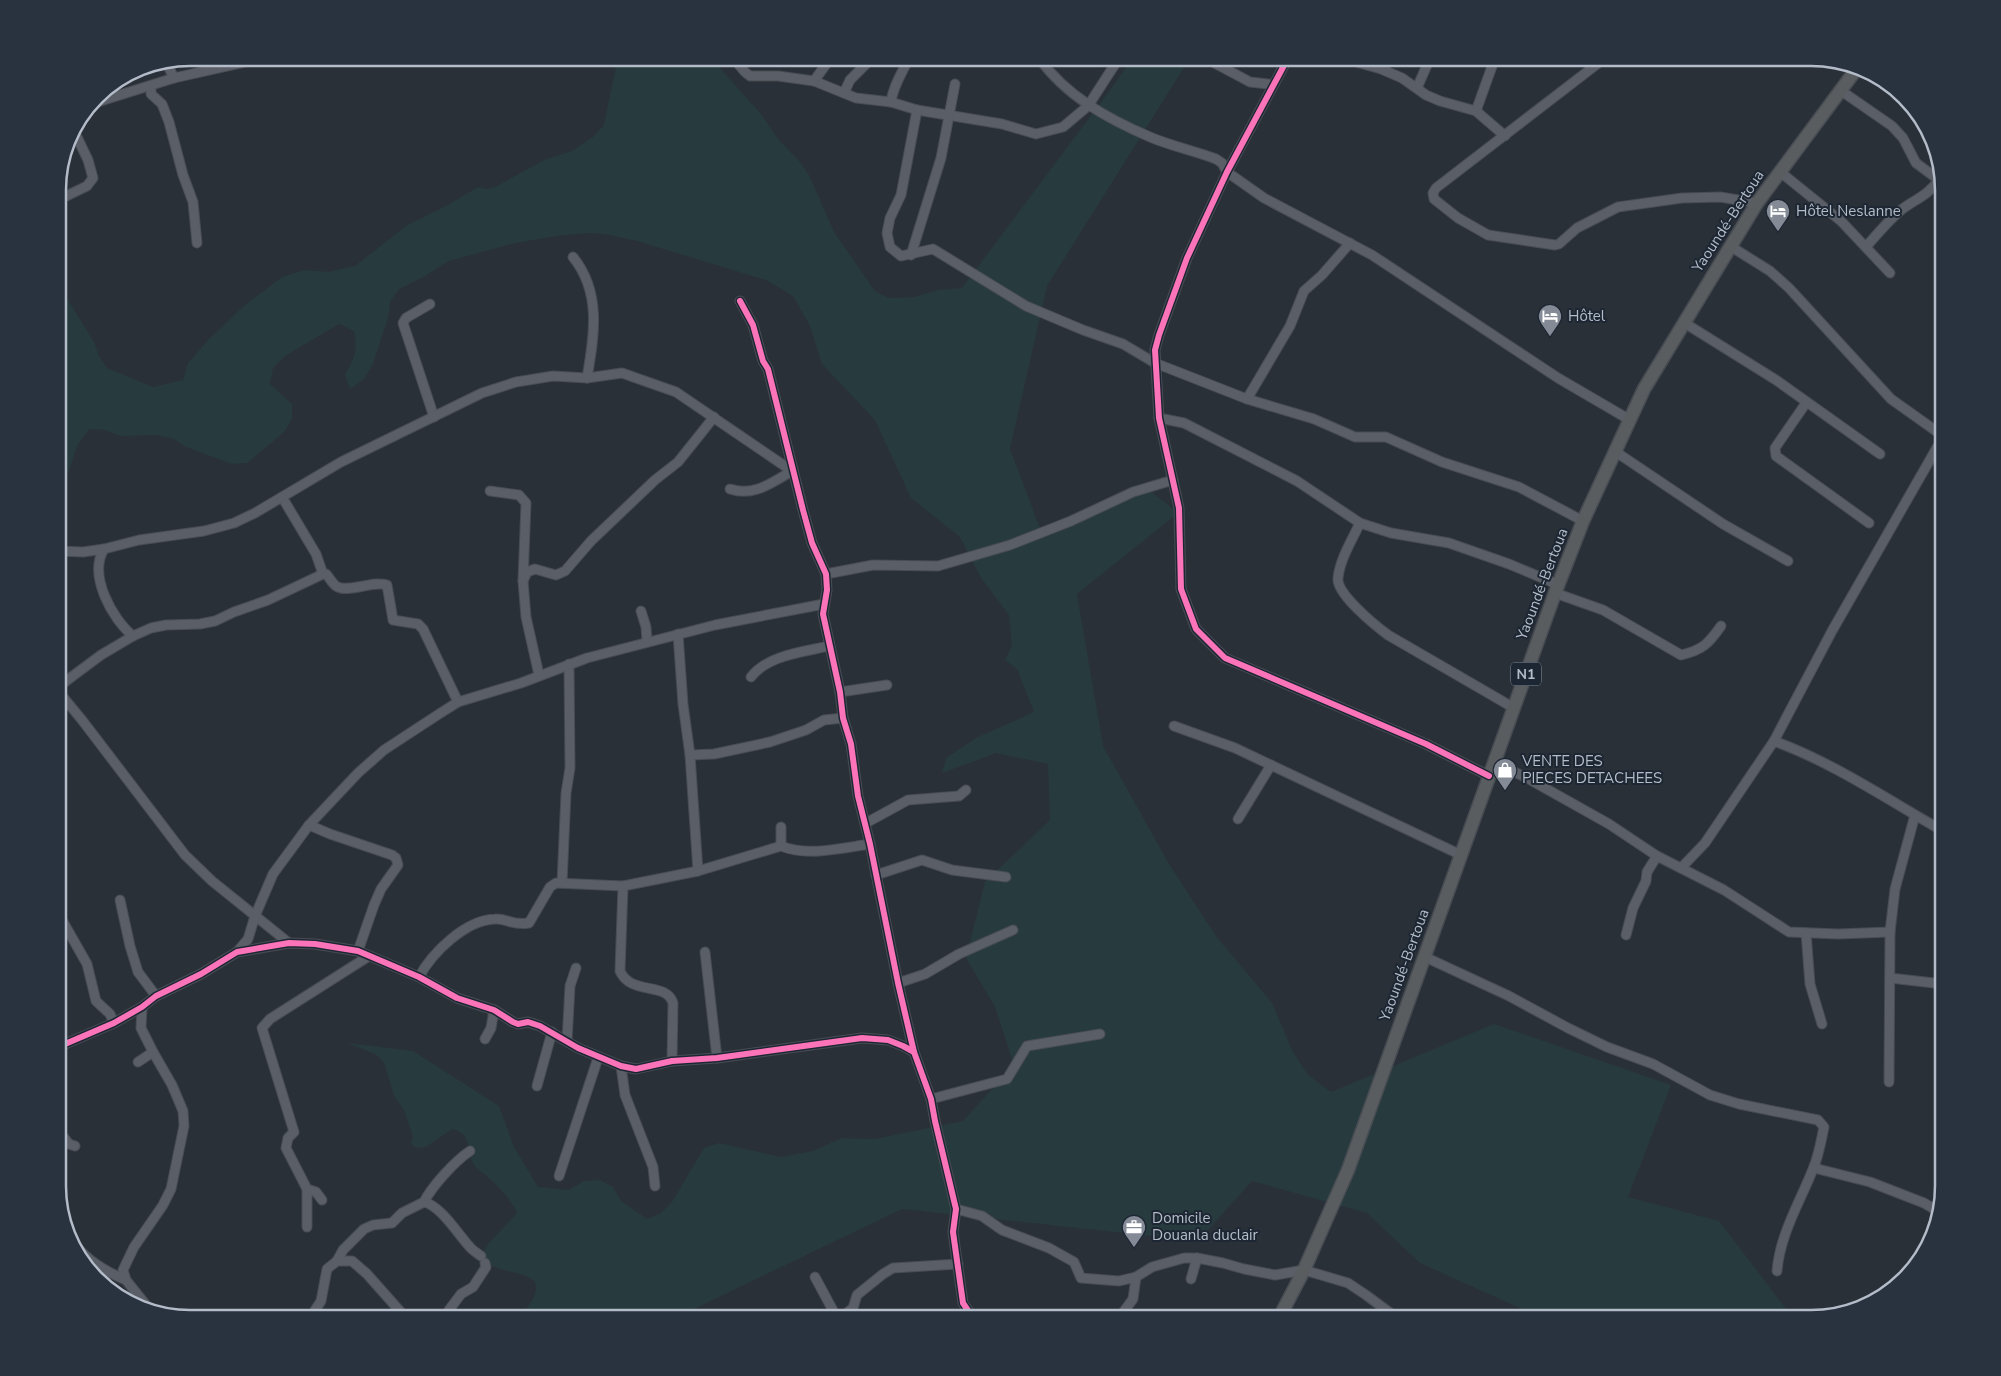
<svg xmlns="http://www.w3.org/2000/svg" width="2001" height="1376" font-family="'Nunito Sans',sans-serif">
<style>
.green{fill:#273a3e}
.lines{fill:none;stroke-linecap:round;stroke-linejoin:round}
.minor-casing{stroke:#484c53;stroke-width:11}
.highway-casing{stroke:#474c53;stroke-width:15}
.minor{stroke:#5a5e66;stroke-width:9}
.highway{stroke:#5a5d60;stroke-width:12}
.cycleway-casing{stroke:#1d2633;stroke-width:9}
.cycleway{stroke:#fb73b8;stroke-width:6}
.labels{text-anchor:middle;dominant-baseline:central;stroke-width:4;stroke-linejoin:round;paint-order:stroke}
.shield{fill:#1d2633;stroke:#878f9c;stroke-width:1}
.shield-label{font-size:14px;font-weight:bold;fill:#b4bcc9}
.poi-label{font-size:15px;fill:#b4bcc9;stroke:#1d2633;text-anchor:start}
.street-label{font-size:15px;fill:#b4bcc9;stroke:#1d2633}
.rim{fill:none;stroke:#b4bcc9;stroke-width:2.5}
</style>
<rect width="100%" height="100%" fill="#2a3038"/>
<path class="green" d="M616,58H711L761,114L778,139L800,162L809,175L834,232L875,291L889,298H897L914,297L938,290L962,288L1116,82L1132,58H1190L1047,286L1010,449L1040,528L1142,484L1178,513L1077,594L1103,746L1169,864L1216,936L1272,1003L1293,1052L1308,1075L1331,1092L1494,1024L1671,1085L1628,1197L1719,1221L1793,1318H1542L1420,1263L1367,1213L1252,1181L1198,1241L902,1209L675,1318H519C569,1260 496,1283 481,1256L489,1243L517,1213C512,1201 500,1188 490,1179C486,1175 479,1171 475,1166C465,1152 475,1135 452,1129L426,1147L416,1148L411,1143L413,1136L404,1110L394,1096L385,1065L381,1059L375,1054L347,1043L413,1051L499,1106L514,1147L538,1187L569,1190L584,1181L600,1180L613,1187L621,1201L647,1219L661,1213L672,1202L704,1148L719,1143L781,1157L813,1151L842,1138L875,1139L963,1121L1014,1065L995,1007L966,958L985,882L1050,820L1048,764L996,753L942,773L946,758L976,738L1034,712L1017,669L1005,660L1012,646L1009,615L981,578L960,537L911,498L875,420L822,364L810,326L793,296L766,280L637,241L605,234L588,233L556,236L511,244L449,261L423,277L399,289L390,302L388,318L373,364L364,379L350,389L345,375C355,358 358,350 354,331L339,324L285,356L273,368L270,384L292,404V419L284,432L247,463L232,464L186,447L172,438L156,435L121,436L105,430L89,429L78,444L58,502V284L94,342L99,356L107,368L153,387L183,380L188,363L209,339L245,305L282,277L304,270L328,272L355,266L406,226L450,204L478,187L486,189L495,187L544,160L572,151L593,137L604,125L617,62Z"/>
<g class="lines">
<g class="minor-casing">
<g id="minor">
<path d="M733,58L745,72L750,76H778L814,81L856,98L891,102L917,110L1002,124L1036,134L1063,127L1088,106L1119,58"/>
<path d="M1039,58C1066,96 1108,119 1150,137C1171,146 1195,151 1216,159L1222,163L1227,172L1264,198L1372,255L1558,378L1630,420"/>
<path d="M1205,58L1250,82L1268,84L1272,87"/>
<path d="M1288,58L1227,172L1187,258L1159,335L1155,350L1159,418L1179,508L1181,589L1196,629L1225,658L1426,744L1489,776"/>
<path d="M1342,58L1381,69L1402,78L1426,95L1440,101L1476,111L1505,136"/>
<path d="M1605,58L1436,188L1433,193L1434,199L1458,218L1488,235L1555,245L1559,244L1577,228L1618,207L1682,198L1720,197L1757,203"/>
<path d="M166,62L174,78"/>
<path d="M814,81L827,63"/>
<path d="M151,87V94L162,104L169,122L183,175L193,202L197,243"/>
<path d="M1417,88L1430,58"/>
<path d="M1840,90L1892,126L1903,138L1916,163L1939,180"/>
<path d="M844,93L850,80L867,63L869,58"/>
<path d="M891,102C893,86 902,73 909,58"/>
<path d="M91,104L174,78L263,58"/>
<path d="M917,110L901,195L890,218L887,233L890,247L901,256L933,249L1026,306L1083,330L1123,344L1155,363L1247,399L1314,419L1355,437H1386L1442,462L1519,487L1583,521"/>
<path d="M1476,111L1495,58"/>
<path d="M1779,171L1841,221L1890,273"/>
<path d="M58,200L87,186L93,178L88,160L76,135V127"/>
<path d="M1730,246L1770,271L1789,288L1891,399L1943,436"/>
<path d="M1866,247C1877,234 1888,221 1901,210C1917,198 1928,196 1940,178"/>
<path d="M911,255L941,158L955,84"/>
<path d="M573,257C602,293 594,336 587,378"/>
<path d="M740,301L753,325L763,361L768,369L803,510L812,543L826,574L827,590L823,614L840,692L843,718L851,744L858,796L870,844L898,983L914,1052L931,1099L935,1121L956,1209L953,1232L963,1303L973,1318"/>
<path d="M430,304L406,318L403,323L434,417"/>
<path d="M1683,322L1776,380L1880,454"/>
<path d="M1247,399L1290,326L1304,291L1322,275L1350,243"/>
<path d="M1806,403L1775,448L1776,456L1869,523"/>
<path d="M1159,418L1184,423L1297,481L1360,523L1391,533L1449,543L1509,564L1559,585"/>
<path d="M1616,452L1723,524L1788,561"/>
<path d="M730,489C754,497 771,483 792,471"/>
<path d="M490,491L519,495L526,503L523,581L526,617L539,675"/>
<path d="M282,497L316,554L323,574H326C329,577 332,583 336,586C347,594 373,580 387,585L393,620L418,624L423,629L458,702"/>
<path d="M1360,523C1352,540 1340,559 1338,578C1336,594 1376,626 1388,635L1514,708"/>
<path d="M104,549C88,575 112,619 133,636"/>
<path d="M58,551L83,552L104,549L139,540L204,531L234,523L255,513L341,462L482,393L516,382L553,376L587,378L622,373L676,392L792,471"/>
<path d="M826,574L873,565L938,566L1010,545L1071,521L1133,492L1173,480"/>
<path d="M523,581L527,572L535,569L556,575L565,571L591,541L655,480L678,462L714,417"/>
<path d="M1555,593L1603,610L1681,655C1703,650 1709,643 1721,626"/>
<path d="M641,611L646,627L647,641"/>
<path d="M678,634L683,704L690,755L698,871"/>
<path d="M751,677C768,655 803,652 829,646"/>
<path d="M58,687L101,655L133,636L151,628L166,625L200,624L215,621L234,612L268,600L323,574"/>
<path d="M58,691L82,720L185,855L212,881L289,943"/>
<path d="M840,692L887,685"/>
<path d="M1174,726L1235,748L1461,855"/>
<path d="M1774,741L1832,631L1943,437"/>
<path d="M690,755L714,754L770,742L806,730L824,720L843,718"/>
<path d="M1494,762L1527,778L1609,824L1657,856L1724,890L1789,932L1838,934L1890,932"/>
<path d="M1238,819L1271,765"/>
<path d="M866,823L908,800L959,796L966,790"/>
<path d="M309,825L330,834L392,855L396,858L398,865L381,889L374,905L358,951"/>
<path d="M781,846V827"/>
<path d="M1681,868L1705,843L1774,741C1834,763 1888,800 1943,831"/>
<path d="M876,875L922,860L952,870L1006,877"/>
<path d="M562,883L566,793L570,768L569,664"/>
<path d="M623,886L620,971C631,996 666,981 673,1003L672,1061"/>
<path d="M120,900L130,946L138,972L156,996"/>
<path d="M58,913L87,964L96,1001L110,1014L114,1023"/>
<path d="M1806,933L1810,984L1822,1024"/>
<path d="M1626,935L1633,908L1646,881L1647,872L1657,856"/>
<path d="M237,952L248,939L255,916L273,874L309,825L358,773L384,750L439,714L458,702L521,683L587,658L715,625L824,604"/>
<path d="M705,952L717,1058"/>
<path d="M1425,957L1509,996L1568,1028L1607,1047L1653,1064L1710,1095L1739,1104L1818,1120L1824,1127C1821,1141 1819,1155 1813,1169C1800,1202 1780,1234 1777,1271"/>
<path d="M419,977C432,953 465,920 495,919C507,918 511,926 529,923L550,887L556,883L623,886L698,871L781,846C807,857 842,848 870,844"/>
<path d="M1890,978L1943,984"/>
<path d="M898,983L925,974L959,954L1013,930"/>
<path d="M142,1007L141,1028L153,1052L172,1085L183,1111L184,1126L171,1189L163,1205L134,1247L123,1270L126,1280L146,1305"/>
<path d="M485,1039L491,1028L494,1010"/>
<path d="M567,1041L570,986L576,968"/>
<path d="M58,1047L114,1023L142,1007L156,996L201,974L237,952L289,943L315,944L358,951L419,977L457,998L494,1010L513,1022L518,1024L528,1022L540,1026L578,1048L621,1066L636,1069L672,1061L717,1058L862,1038L888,1040L903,1046L914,1052"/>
<path d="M138,1062L153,1052"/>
<path d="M621,1066L625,1095L653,1167L655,1186"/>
<path d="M1889,1082L1890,932L1895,889L1915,815"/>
<path d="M537,1086L552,1032"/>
<path d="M931,1099L1007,1079L1027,1046L1100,1034"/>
<path d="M58,1130L69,1144L75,1146"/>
<path d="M1814,1168L1870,1182L1924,1203L1936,1210"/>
<path d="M559,1176L598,1058"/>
<path d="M307,1189L316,1192L322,1200"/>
<path d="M424,1202C432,1186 455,1161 470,1151"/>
<path d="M956,1209L982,1216L1002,1230L1049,1248L1074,1262L1081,1278L1119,1281L1136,1277L1152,1267L1184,1258H1197L1223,1263L1244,1269L1275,1275L1304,1270L1348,1283L1366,1295L1397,1318"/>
<path d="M307,1227V1189L286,1148L288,1138L294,1132L262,1028L270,1019L369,956"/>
<path d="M71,1239C84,1259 104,1271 126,1280"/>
<path d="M337,1261L343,1250L364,1229L373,1225L392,1223L402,1213L424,1202C441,1206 458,1234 469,1246C472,1250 477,1253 481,1256"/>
<path d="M815,1277L837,1318"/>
<path d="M1191,1279L1197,1258"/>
<path d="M310,1318L321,1301L327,1269L337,1261H352L367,1274L406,1318"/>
<path d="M446,1318L449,1310L461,1294L473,1287L486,1267L485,1263"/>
<path d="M840,1318L853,1308L857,1295L883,1274L893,1268L958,1264"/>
<path d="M1119,1318L1133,1299L1136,1277"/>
</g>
</g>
<g class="highway-casing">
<path id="highway" d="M1279,1318L1304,1270L1348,1170L1555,593L1583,521L1644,389L1757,203L1855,71"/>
</g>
<use href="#minor" class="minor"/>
<use href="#highway" class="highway"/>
<g class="cycleway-casing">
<g id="cycleway">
<path d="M1288,58L1227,172L1187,258L1159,335L1155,350L1159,418L1179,508L1181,589L1196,629L1225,658L1426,744L1489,776"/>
<path d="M740,301L753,325L763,361L768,369L803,510L812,543L826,574L827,590L823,614L840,692L843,718L851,744L858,796L870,844L898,983L914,1052L931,1099L935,1121L956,1209L953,1232L963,1303L973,1318"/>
<path d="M58,1047L114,1023L142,1007L156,996L201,974L237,952L289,943L315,944L358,951L419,977L457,998L494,1010L513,1022L518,1024L528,1022L540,1026L578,1048L621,1066L636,1069L672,1061L717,1058L862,1038L888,1040L903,1046L914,1052"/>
</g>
</g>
<use href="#cycleway" class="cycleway"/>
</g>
<defs>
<g id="hotel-pin" transform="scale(1.25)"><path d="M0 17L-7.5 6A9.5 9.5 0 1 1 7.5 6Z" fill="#848b96" stroke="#1d2633"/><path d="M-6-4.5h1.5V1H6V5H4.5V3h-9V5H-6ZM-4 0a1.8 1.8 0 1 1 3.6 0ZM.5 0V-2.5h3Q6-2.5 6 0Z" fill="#fff"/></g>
<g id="shop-pin" transform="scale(1.25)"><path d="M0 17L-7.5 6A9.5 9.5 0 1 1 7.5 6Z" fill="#848b96" stroke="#1d2633"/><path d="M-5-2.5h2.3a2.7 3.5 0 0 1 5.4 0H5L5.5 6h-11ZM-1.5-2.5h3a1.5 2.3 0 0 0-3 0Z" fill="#fff"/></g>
<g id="office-pin" transform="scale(1.25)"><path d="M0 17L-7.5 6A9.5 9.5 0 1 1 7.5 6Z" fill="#848b96" stroke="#1d2633"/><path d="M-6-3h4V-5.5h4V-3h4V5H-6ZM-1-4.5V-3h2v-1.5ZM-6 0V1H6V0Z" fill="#fff"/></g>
</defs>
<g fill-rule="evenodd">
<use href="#hotel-pin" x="1778" y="211"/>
<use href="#hotel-pin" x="1550" y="316"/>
<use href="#shop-pin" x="1505" y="770"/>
<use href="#office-pin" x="1134" y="1227"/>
</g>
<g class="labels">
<rect class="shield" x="1511" y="662.5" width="30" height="23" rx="4"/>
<g class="shield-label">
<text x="1526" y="674">N1</text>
</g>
<g class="poi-label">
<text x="1796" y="211">Hôtel Neslanne</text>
<text x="1568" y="316">Hôtel</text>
<text x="1522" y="761">VENTE DES<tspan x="1522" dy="17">PIECES DETACHEES</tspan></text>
<text x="1152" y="1218">Domicile<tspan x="1152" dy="17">Douanla duclair</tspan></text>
</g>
<g class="street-label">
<text transform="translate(1728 221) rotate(-57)">Yaoundé-Bertoua</text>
<text transform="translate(1542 584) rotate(-69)">Yaoundé-Bertoua</text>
<text transform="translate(1404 965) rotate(-70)">Yaoundé-Bertoua</text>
</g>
</g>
<path d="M0 0H2001V1376H0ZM190 66H1811A124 124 0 0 1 1935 190V1186A124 124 0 0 1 1811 1310H190A124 124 0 0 1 66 1186V190A124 124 0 0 1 190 66Z" fill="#29323f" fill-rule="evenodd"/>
<path class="rim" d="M190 66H1811A124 124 0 0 1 1935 190V1186A124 124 0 0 1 1811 1310H190A124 124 0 0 1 66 1186V190A124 124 0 0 1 190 66Z"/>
</svg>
